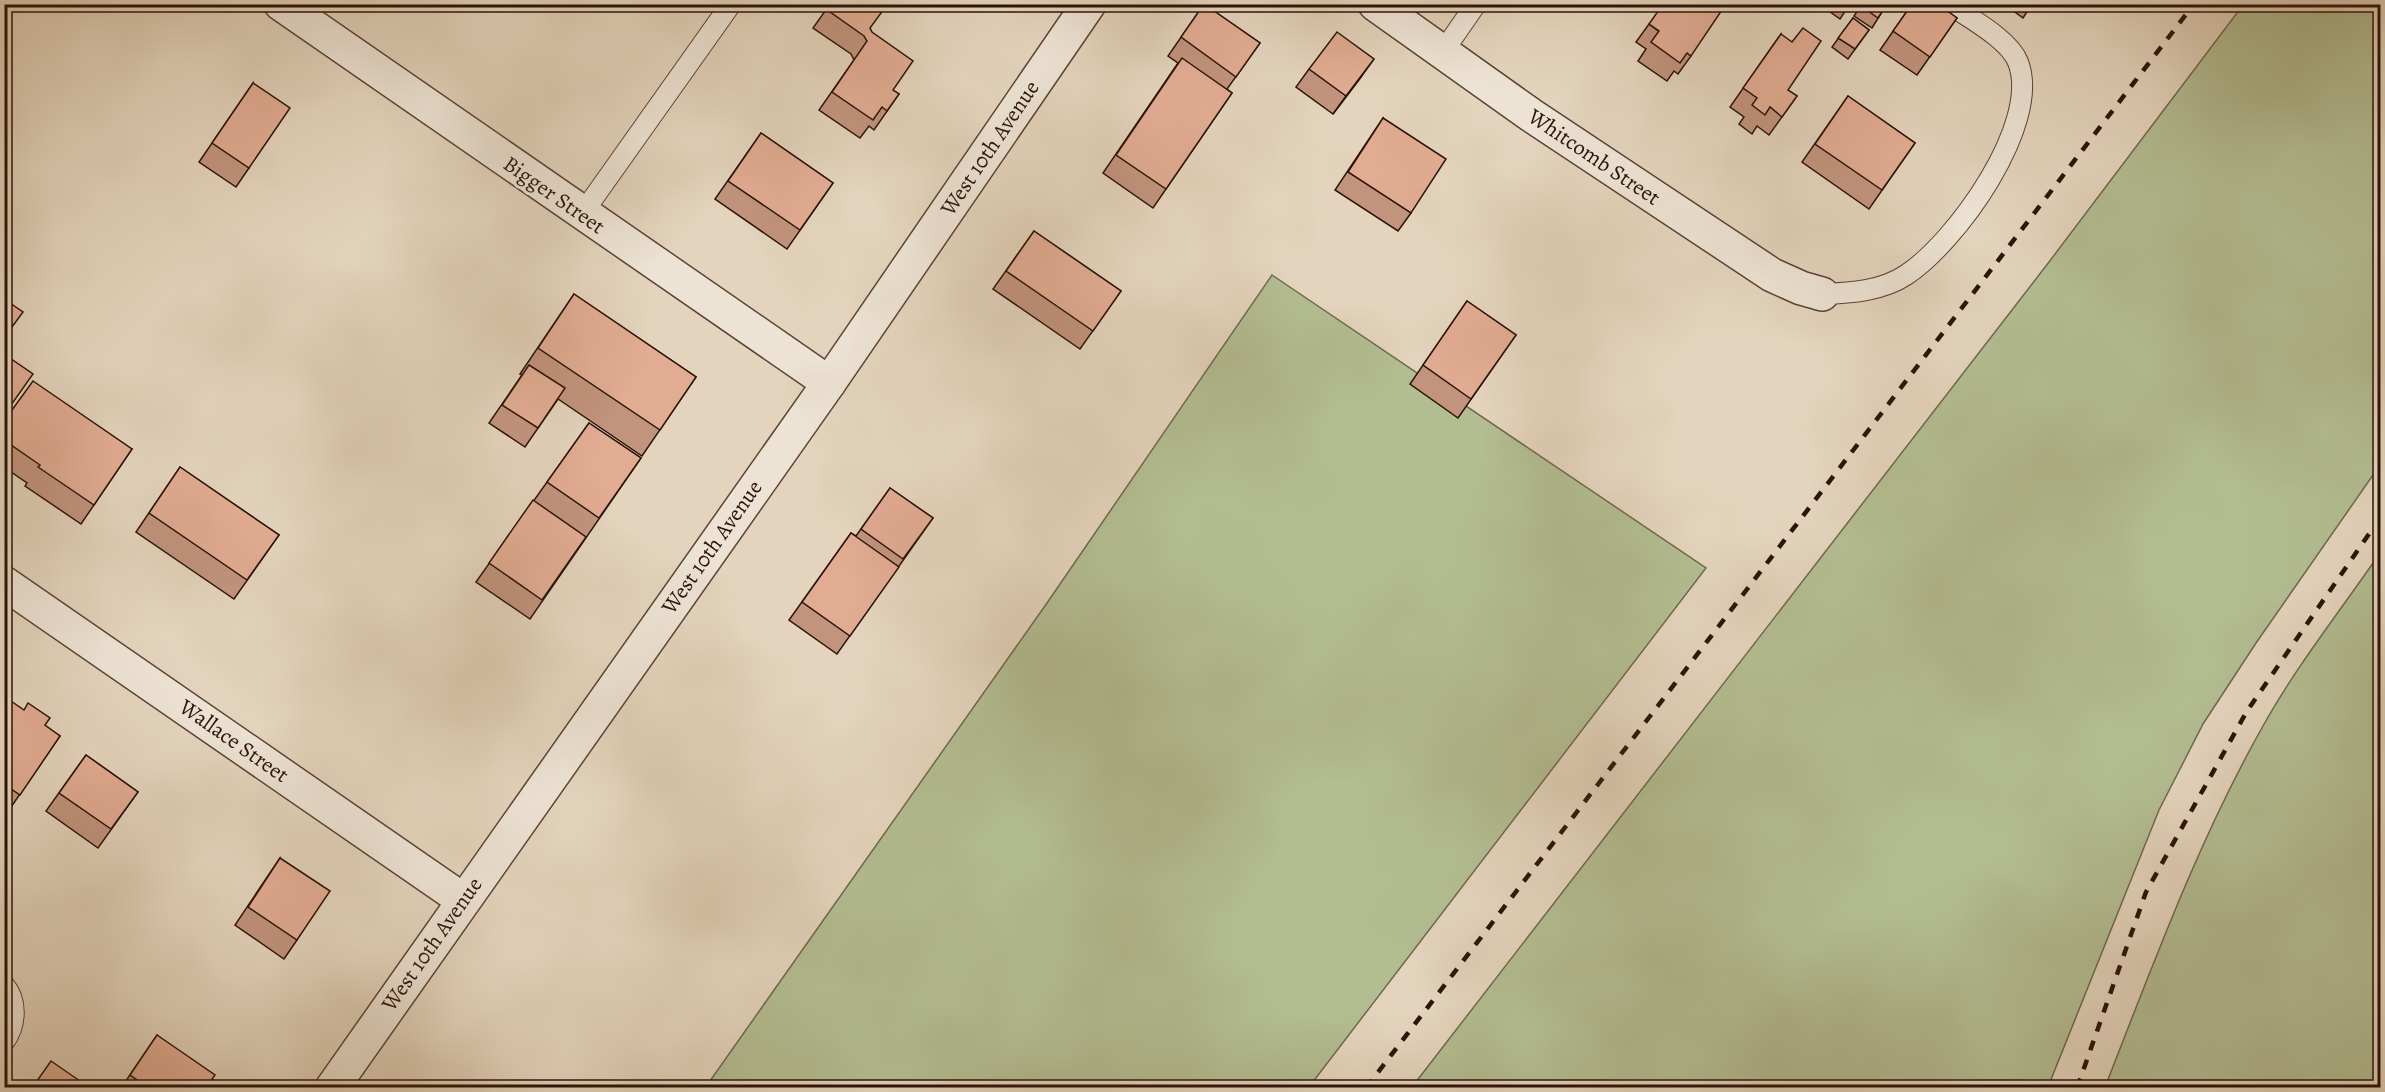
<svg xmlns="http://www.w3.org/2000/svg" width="2385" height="1092" font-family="Alegreya,serif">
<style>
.green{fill:#b3bd92;stroke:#6f684d;stroke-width:1.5}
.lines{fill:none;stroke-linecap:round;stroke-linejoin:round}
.lane-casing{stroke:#594335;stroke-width:22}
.street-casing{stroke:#594335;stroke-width:36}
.lane{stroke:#ede3d4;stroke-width:20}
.street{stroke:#ede3d4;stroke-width:33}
.rail{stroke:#2b1308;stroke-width:4.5;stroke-dasharray:10 10;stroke-linecap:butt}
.wall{fill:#c2947e;stroke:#2b1308;stroke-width:1.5}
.shaded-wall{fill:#9e7867;stroke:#2b1308;stroke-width:1.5}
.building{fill:#e2ac93;stroke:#2b1308;stroke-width:1.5}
.labels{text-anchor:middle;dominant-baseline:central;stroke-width:6;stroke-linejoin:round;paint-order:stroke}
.street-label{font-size:22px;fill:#2b1308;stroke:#ede3d4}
</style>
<rect width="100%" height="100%" fill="#e4d4bd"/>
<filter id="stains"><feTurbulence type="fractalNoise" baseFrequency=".00333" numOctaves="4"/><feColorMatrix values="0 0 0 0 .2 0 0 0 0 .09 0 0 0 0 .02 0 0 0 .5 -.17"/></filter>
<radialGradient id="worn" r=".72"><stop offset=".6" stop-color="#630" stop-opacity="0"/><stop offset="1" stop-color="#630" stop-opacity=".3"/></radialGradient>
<g class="green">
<path d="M2243,5H2380V465L2256,643L2203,724L2159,810L2048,1087H1412L2049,262Z"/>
<path d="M1272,275L1706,568L1309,1087L705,1088L1047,603Z"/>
<path d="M2380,553V1087H2105C2153,965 2198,841 2263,726C2297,665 2341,610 2380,553Z"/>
</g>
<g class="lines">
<g class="lane-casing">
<g id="lane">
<path d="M1442,53L1476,4"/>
<path d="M582,214L731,4"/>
<path d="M1822,294C1851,293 1882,291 1906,275C1955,243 2042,124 2018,62C2009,39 1969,18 1949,4"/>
<path d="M4,985C18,1001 16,1026 4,1042"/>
</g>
</g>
<g class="street-casing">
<g id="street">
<path d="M281,4L829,383"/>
<path d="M1375,4L1531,115L1772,275L1801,288L1822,294"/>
<path d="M4,583L463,900"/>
<path d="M332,1088L829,383L1089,4"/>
</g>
</g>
<use href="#lane" class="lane"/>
<use href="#street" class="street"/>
<g class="rail">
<path d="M1366,1088L2194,4"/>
<path d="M2077,1088L2146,892L2247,711L2380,518"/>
</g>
</g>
<g class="wall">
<path d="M830,4L870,28L893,90L899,94L874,130L869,126L860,138L819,110L854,60L851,54L813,28Z"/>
<path d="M1204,4L1260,43L1227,89L1232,93L1153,208L1103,173L1178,63L1168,56Z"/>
<path d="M1819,4H1850L1840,19Z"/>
<path d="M1862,4H1887L1872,28L1854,16Z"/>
<path d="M1912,4L1957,18L1917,75L1880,50Z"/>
<path d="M2004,4H2032L2023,18Z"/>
<path d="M1853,18L1869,30L1848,59L1832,47Z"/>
<path d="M1649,24L1691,56L1678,74L1674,71L1667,81L1638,61L1646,49L1636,42Z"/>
<path d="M1781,34L1788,90L1797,96L1769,135L1757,126L1752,134L1739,124L1744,117L1730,107Z"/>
<path d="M1309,69L1361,77L1333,114L1296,87Z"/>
<path d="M253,83L249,168L236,187L199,162Z"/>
<path d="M1848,96L1915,143L1869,209L1802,162Z"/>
<path d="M1383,118L1411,213L1398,231L1335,190Z"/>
<path d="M761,133L833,183L787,249L715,199Z"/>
<path d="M1034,231L1121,291L1080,349L993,289Z"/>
<path d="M574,294L696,377L642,456L558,399L525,447L489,423L522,375L520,374Z"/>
<path d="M1467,301L1516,335L1458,418L1410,384Z"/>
<path d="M4,421L132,449L81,524L25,486L27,483L4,467Z"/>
<path d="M589,423L641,458L530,619L476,582Z"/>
<path d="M180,467L279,535L234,599L136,532Z"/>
<path d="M890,488L933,518L837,654L789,620L851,533L856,536Z"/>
<path d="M4,704L60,736L7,813L4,811Z"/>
<path d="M86,755L138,792L98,848L46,811Z"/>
<path d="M280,858L297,940L284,959L235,925Z"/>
<path d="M157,1035L212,1079L223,1088H121Z"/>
</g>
<path class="shaded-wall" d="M1374,59L1361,77L1333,114L1346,96Z"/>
<g class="building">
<path d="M830,4H877L884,9L870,28L872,32L913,61L893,90L899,94L887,111L882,107L873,120L832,92L867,41L864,36L826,9Z"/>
<path d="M1204,4L1260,43L1236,77L1181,37Z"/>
<path d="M1663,4H1726L1691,56L1687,53L1680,63L1651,42L1659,31L1649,24Z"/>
<path d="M1840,4H1850L1847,9Z"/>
<path d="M1862,4H1887L1878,18L1861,6Z"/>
<path d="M1912,4H1938L1957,18L1930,57L1893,31Z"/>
<path d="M1853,18L1869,30L1855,49L1838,38Z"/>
<path d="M1803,28L1821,41L1788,90L1797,96L1782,117L1770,107L1765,115L1752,105L1757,98L1743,88L1781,34L1792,42Z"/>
<path d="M1337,32L1374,59L1346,96L1309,69Z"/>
<path d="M1182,58L1232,93L1166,189L1116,155Z"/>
<path d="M253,83L290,108L249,168L212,143Z"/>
<path d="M1848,96L1915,143L1882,190L1815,144Z"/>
<path d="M1383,118L1446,159L1411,213L1348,172Z"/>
<path d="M761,133L833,183L800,230L728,181Z"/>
<path d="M1034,231L1121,291L1093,331L1006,271Z"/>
<path d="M574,294L696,377L660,430L538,348Z"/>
<path d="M4,299L23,312L4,338Z"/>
<path d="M1467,301L1516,335L1471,399L1423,365Z"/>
<path d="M4,354L33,374L4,415Z"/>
<path d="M529,365L565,388L538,428L502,405Z"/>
<path d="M33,381L132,449L94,505L38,467L40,465L4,440V421Z"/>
<path d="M589,423L641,458L599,518L547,482Z"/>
<path d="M180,467L279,535L247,580L149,513Z"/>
<path d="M890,488L933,518L903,559L861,529Z"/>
<path d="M533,500L586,537L542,600L489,563Z"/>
<path d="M851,533L899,567L850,636L802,602Z"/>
<path d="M8,699L24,710L28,703L50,718L45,725L60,736L20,795L4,784V704Z"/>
<path d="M86,755L138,792L111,829L59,793Z"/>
<path d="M280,858L330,891L297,940L248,907Z"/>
<path d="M157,1035L215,1075L212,1079L223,1087V1088H149L130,1075Z"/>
<path d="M51,1061L90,1088H32Z"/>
</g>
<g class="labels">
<g class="street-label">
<text transform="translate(990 148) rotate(-56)">West 10th Avenue</text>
<text transform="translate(1594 157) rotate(34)">Whitcomb Street</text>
<text transform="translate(554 195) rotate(35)">Bigger Street</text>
<text transform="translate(712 547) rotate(-55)">West 10th Avenue</text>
<text transform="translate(234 741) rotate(35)">Wallace Street</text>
<text transform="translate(432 944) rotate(-55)">West 10th Avenue</text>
</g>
</g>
<rect width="2385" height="1092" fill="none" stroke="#e4d4bd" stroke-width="24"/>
<rect x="6" y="6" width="2373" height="1080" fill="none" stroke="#2b1308" stroke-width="3"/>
<rect x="12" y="12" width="2361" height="1068" fill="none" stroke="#2b1308" stroke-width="1.5"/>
<rect width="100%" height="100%" filter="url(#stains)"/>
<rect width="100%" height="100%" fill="url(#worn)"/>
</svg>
